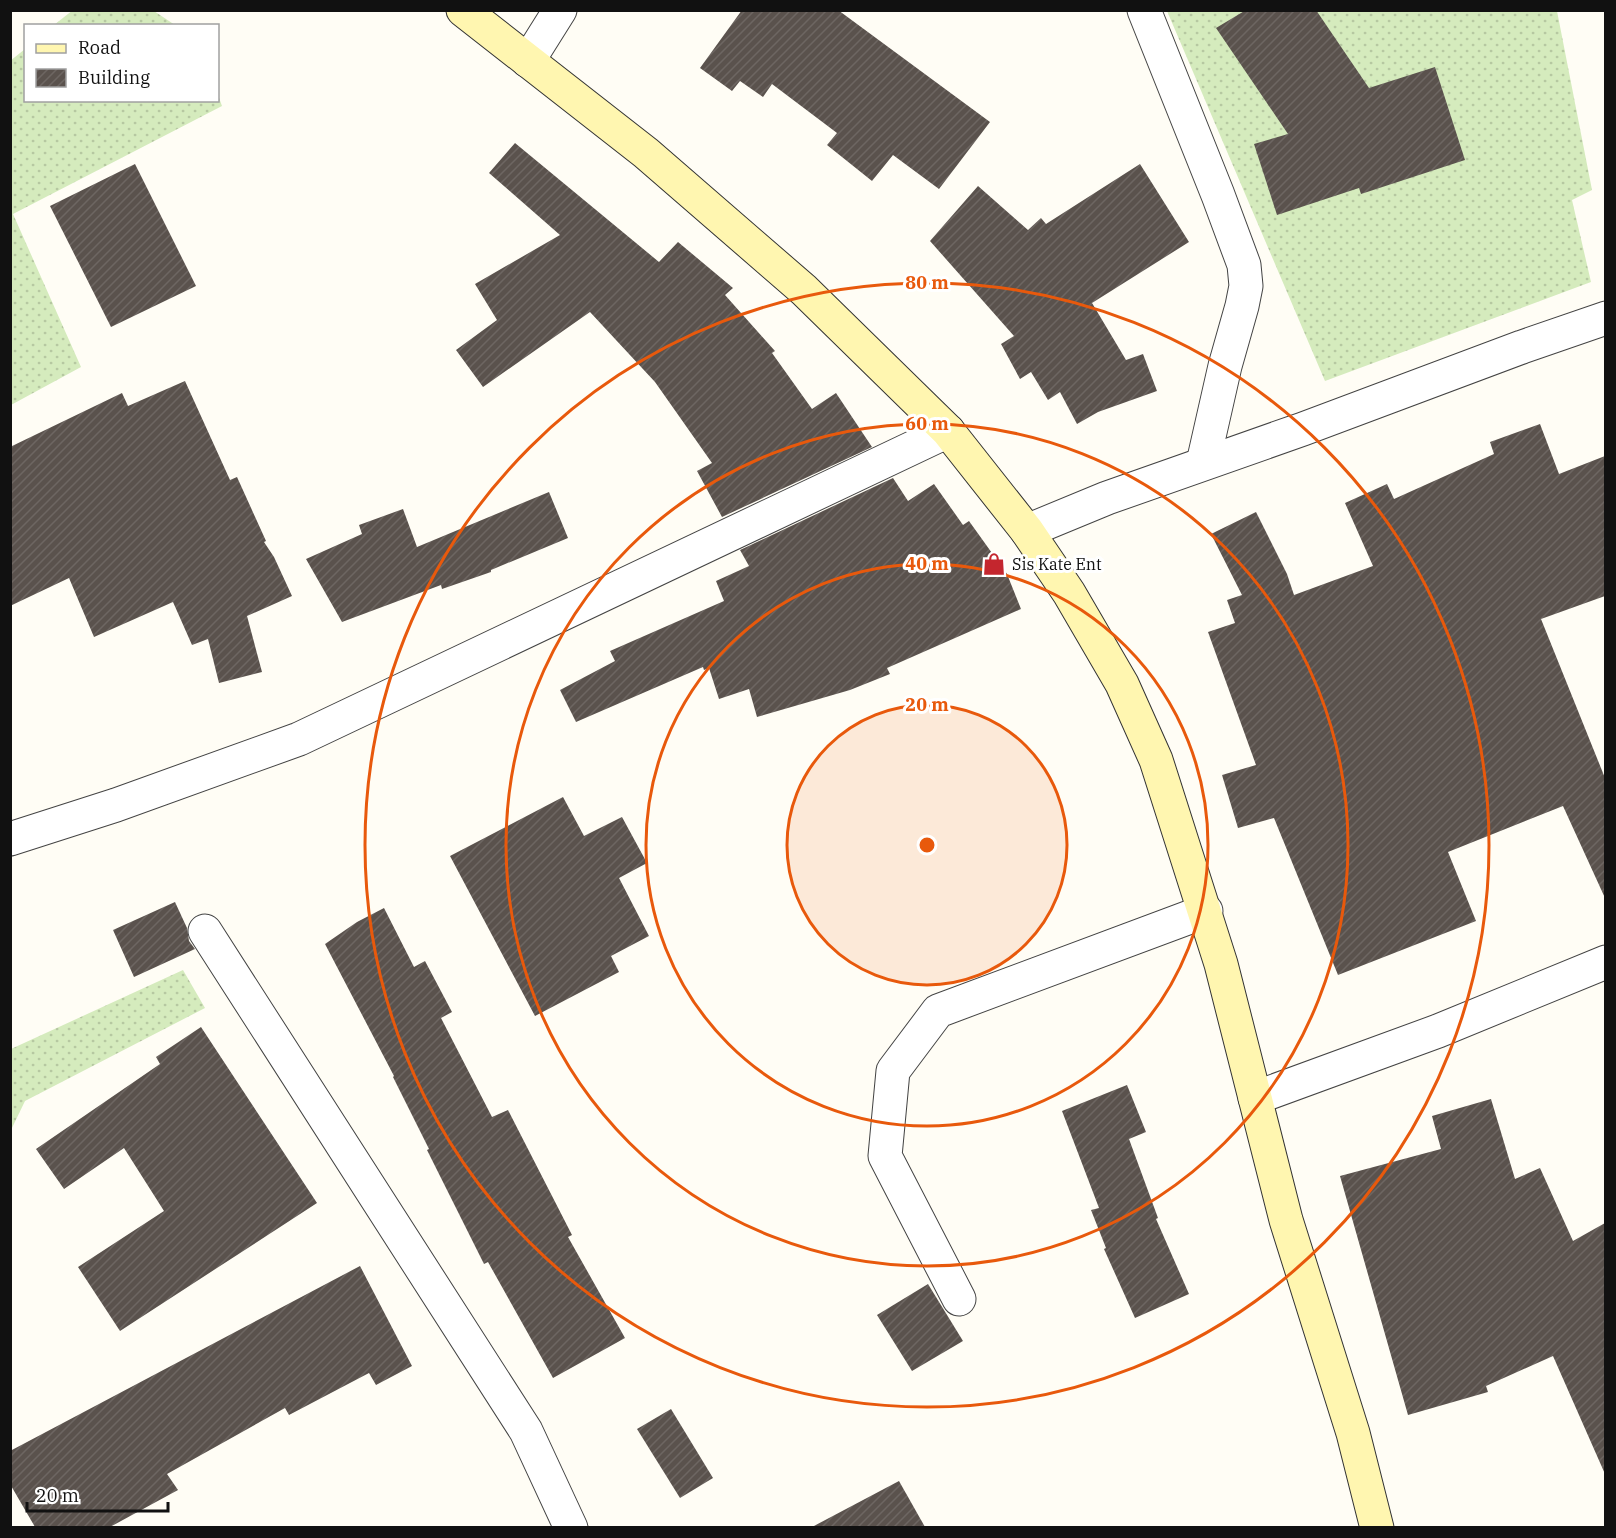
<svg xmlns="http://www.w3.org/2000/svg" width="1616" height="1538" font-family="'IBM Plex Serif',serif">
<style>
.grass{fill:url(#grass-dots)}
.building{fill:url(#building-hatch)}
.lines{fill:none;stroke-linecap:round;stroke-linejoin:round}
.street-casing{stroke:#444;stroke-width:35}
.secondary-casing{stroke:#333;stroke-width:35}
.street{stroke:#fff;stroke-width:33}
.secondary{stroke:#fff6b0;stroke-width:33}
.ring{fill:none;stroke:#e8590c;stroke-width:3}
.labels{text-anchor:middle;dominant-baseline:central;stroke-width:6;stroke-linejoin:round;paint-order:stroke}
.poi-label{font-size:16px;fill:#111;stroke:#fff;text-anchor:start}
.centre{fill:#e8590c;stroke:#fff;stroke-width:3}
.ring-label{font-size:18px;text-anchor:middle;font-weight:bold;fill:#e8590c;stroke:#fff;stroke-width:6;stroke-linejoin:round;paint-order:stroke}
</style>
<defs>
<pattern id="grass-dots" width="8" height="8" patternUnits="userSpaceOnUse" patternTransform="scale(1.5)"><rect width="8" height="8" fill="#d5ebbd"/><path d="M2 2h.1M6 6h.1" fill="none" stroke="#b6c8a1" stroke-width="1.8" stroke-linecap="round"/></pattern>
<pattern id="building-hatch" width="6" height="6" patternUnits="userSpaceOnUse" patternTransform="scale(1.5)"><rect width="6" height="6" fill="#5a524d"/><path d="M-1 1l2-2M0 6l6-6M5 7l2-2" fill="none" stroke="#6d6662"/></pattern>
</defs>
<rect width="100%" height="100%" fill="#fffdf5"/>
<g class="grass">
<path d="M73,10L154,11L175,25H54Z"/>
<path d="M1167,11H1557L1592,190L1572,200L1591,282L1325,381Z"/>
<path d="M25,49L26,100H218V95L222,106L13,214L81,367L11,405L10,61Z"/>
<path d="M183,970L205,1008L25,1101L11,1130V1049Z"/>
</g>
<g class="building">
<path d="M742,10H838L990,122L939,189L893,155L872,181L827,145L837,133L772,84L763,97L740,81L732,91L700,68Z"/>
<path d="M1246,10H1316L1369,88L1435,67L1465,160L1361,194L1359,188L1277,215L1254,144L1288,134L1216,28Z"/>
<path d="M515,143L659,262L678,242L733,288L725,295L775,351L772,353L812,409L836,393L872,447L722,517L697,471L712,463L655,382L590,312L483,387L456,350L497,320L475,284L560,235L489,173Z"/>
<path d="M135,164L196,286L111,327L50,206Z"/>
<path d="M1140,164L1189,242L1092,303L1126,360L1143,354L1157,391L1098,412L1077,424L1060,392L1048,400L1031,372L1020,379L1001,344L1014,336L930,241L978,186L1028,230L1041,218L1046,224Z"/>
<path d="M185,381L230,480L237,477L266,541L264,542L274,557L292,596L247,616L262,672L219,683L208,639L192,645L173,602L94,637L69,578L10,606V447L122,393L128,406Z"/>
<path d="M1540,424L1559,474L1605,456V596L1541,619L1605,778V898L1563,806L1448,852L1476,921L1338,975L1274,818L1238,828L1222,775L1256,765L1208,632L1235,623L1227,600L1242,595L1211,534L1256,512L1287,574L1294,595L1373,566L1345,503L1387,484L1394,499L1494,454L1490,442Z"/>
<path d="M893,478L908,501L934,484L963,525L969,521L1007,574L1021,609L887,668L890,674L850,690L757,717L749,689L719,699L709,668L704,670L703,667L576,722L560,690L615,661L610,651L724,601L716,581L749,566L740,550Z"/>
<path d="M549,492L568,538L491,570V572L442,589L441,585L342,622L306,559L362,534L359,525L403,509L417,547Z"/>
<path d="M563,797L584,836L622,817L647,863L619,878L649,936L611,956L619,972L535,1016L450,856Z"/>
<path d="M175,902L187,928L189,941L195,949L134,977L113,930Z"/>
<path d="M384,908L414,967L425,961L452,1012L441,1018L492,1117L508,1110L572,1235L568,1237L625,1338L553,1378L488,1262L484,1264L427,1150L429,1149L393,1077L394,1076L325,944L357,922Z"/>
<path d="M201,1027L317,1203L120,1331L78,1267L164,1211L124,1148L64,1189L36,1149L160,1064L156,1057Z"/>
<path d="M1127,1085L1146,1132L1129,1139L1158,1218L1156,1219L1189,1294L1135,1318L1104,1249L1106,1248L1091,1210L1099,1208L1062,1111Z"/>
<path d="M1491,1099L1515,1179L1540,1168L1573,1241L1605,1223V1474L1553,1356L1486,1386L1488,1392L1408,1415L1340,1176L1441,1149L1432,1116Z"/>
<path d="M360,1266L412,1366L376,1385L369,1373L289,1415L285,1408L167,1474L178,1490L110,1527H35L10,1484V1451Z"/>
<path d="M928,1284L963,1341L912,1371L877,1315Z"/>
<path d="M671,1409L713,1478L680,1498L637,1429Z"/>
<path d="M899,1481L925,1527H812Z"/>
</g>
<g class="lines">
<g class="street-casing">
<g id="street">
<path d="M1144,10L1218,195L1244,265L1246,286L1242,306L1225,366L1203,463"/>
<path d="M528,61L560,10"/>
<path d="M1027,531L1107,498L1303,429L1522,347L1606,318"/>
<path d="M10,839L116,805L299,739L948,431"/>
<path d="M205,931L526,1431L571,1528"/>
<path d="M1255,1098L1438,1031L1606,962"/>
<path d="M959,1299L885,1156L893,1071L938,1011L1206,911"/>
</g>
</g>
<g class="secondary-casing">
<path id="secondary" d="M463,10L646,153L804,290L948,431L1027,531L1069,593L1122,684L1156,760L1221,964L1286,1220L1353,1433L1377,1528"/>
</g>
<use href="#street" class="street"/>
<use href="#secondary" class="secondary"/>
</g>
<circle cx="927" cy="845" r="140" fill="#e8590c" fill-opacity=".12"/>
<g class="ring">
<circle cx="927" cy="845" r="140"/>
<circle cx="927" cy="845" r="281"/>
<circle cx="927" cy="845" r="421"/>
<circle cx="927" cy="845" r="562"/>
</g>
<defs>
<g id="shop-bare" transform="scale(1.8)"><path d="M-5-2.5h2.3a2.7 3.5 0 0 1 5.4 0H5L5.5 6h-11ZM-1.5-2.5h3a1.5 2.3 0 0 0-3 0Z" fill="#c4262e" stroke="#fff" stroke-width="2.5" paint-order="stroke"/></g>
</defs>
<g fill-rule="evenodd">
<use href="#shop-bare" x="994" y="564"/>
</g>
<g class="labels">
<g class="poi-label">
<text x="1012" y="564">Sis Kate Ent</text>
</g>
</g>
<circle cx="927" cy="845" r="9" class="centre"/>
<g class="ring-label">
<text x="927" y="289">80 m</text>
<text x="927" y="430">60 m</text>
<text x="927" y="570">40 m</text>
<text x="927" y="711">20 m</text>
</g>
<rect width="1616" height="1538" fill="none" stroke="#111111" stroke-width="24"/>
<rect x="24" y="24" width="195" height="78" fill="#ffffff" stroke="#a0a0a0" stroke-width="1.5"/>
<rect x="36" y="44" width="30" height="9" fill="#fff6b0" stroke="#a0a0a0" stroke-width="1.5"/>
<text x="78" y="54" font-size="18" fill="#111111">Road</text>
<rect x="36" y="69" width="30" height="18" fill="url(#building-hatch)" stroke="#a0a0a0" stroke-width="1.5"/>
<text x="78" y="84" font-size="18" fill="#111111">Building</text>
<path d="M27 1502v9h141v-9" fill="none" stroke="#111111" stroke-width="3"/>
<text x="36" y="1502" font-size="18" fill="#111111" stroke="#ffffff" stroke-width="4.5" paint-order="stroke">20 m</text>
</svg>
